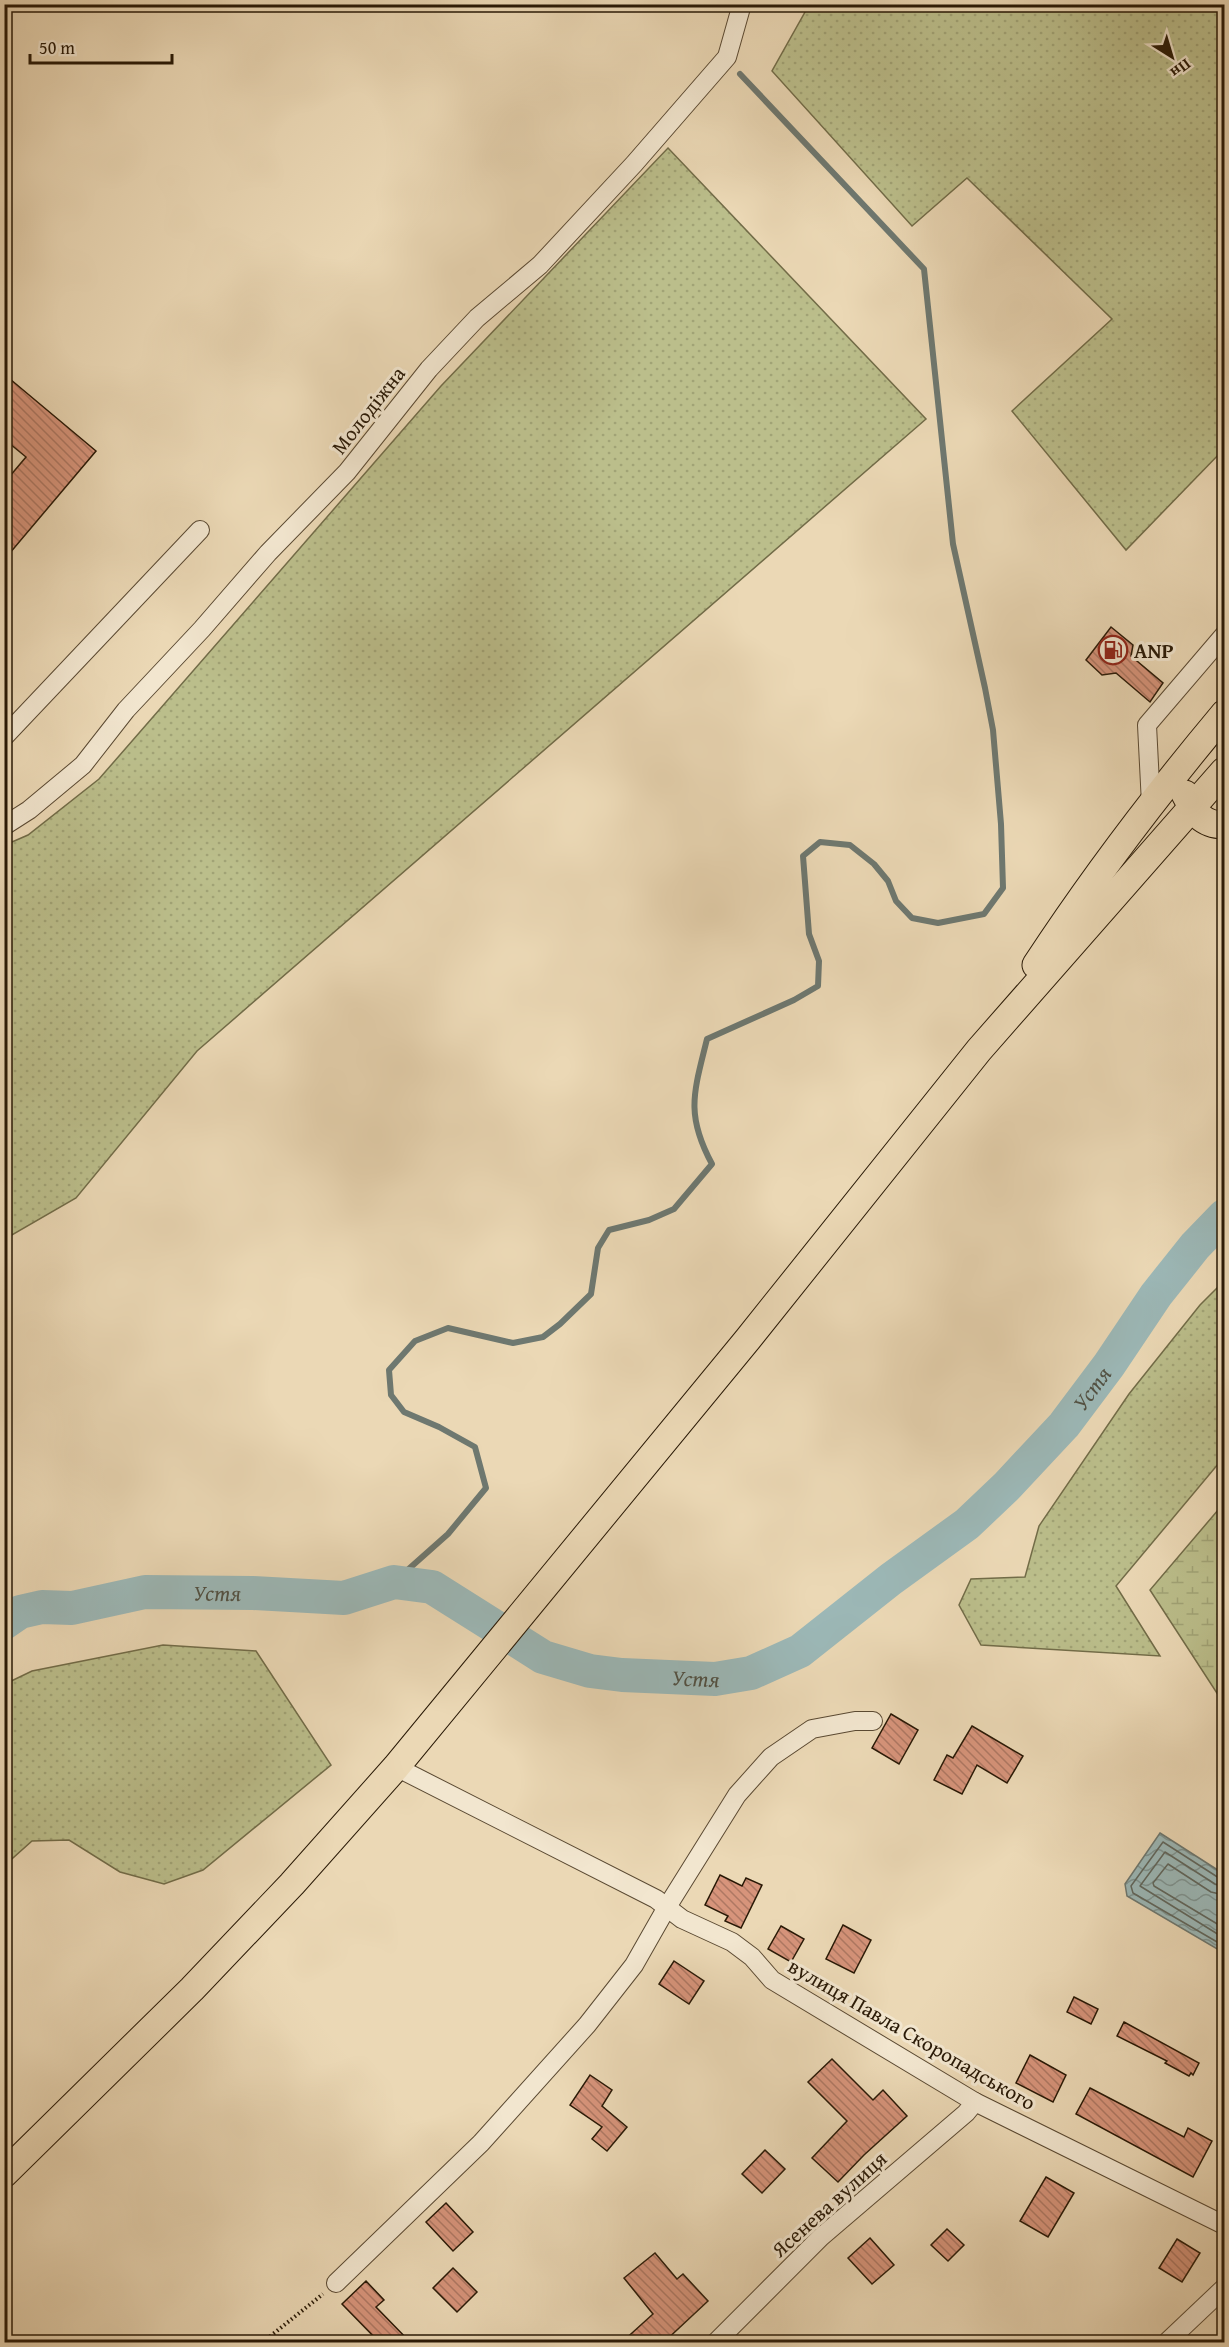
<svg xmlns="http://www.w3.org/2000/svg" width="1229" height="2347" font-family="'Gentium Book Plus',serif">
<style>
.grass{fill:url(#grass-dots);stroke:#726c48;stroke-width:1.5}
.wetland{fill:url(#wetland-marsh);stroke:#726c48;stroke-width:1.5}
.water{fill:url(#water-waves);stroke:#6e7870;stroke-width:1.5}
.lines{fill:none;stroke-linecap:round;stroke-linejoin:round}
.shore{stroke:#62685e;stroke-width:1.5}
.stream{stroke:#6e7870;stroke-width:6}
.river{stroke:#9cb8b7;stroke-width:34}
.building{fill:url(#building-back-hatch);stroke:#291906;stroke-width:1.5}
.minor-casing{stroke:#5a4932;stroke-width:20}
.highway-casing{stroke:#291906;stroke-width:29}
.path{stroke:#291906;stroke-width:4;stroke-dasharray:1.5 3;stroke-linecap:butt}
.minor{stroke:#f2e6cf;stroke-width:18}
.highway{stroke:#ebd8b5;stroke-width:27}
.labels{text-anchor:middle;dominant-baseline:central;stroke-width:6;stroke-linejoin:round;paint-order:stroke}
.street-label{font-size:21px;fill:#291906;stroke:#f2e6cf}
.poi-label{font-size:21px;font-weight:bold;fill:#291906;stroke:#f2e6cf;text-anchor:start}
.water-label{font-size:22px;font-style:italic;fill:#515144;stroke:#f2e6cf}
</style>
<defs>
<pattern id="grass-dots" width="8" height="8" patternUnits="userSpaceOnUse" patternTransform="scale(1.5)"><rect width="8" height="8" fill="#bbbe8b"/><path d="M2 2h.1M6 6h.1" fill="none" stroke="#a1a376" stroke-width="1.8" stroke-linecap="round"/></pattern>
<pattern id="wetland-marsh" width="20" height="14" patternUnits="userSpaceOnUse" patternTransform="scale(1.5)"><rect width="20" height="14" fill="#bbbe8b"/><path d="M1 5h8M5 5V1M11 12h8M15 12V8" fill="none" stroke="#a1a376"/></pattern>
<pattern id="water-waves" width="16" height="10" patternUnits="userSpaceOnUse" patternTransform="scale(1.5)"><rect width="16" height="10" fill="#9cb8b7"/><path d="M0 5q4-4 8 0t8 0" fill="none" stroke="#7f9593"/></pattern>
<pattern id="building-back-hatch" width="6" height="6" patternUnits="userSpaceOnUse" patternTransform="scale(1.5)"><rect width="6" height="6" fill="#d7947b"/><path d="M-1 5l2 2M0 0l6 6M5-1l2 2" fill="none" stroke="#ae7863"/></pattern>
</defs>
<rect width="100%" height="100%" fill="#ebd8b5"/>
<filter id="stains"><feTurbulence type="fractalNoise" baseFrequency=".00333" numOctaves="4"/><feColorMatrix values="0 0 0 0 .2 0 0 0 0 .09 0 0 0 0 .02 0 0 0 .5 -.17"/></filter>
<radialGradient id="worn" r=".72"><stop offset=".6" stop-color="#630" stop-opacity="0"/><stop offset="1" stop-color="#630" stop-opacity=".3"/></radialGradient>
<g class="grass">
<path d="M809,5H1224V449L1126,550L1012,411L1112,319L967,178L912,226L772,71Z"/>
<path d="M668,148L926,419L197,1051L76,1198L5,1239V845L28,835L99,779L441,386Z"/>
<path d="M1224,1281V1457L1116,1586L1160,1656L981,1645L959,1605L971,1579L1025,1577L1039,1526L1129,1394L1200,1305Z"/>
<path d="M163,1645L256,1651L331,1765L203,1870L164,1884L120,1872L69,1840L32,1841L5,1865V1684L32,1671Z"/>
</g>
<path class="wetland" d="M1224,1503V1704L1150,1590Z"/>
<path class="water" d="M1160,1833L1224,1874V1953L1127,1896L1125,1884Z"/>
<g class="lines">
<g class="shore">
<path d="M1224,1879L1219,1878L1163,1842L1131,1886L1133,1893L1224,1946"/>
<path d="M1224,1886L1215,1884L1165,1852L1140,1886L1224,1938"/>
<path d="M1224,1895L1211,1892L1168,1864L1153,1883L1154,1886L1224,1928"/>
</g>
<path class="stream" d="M394,1582L448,1534L486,1488L475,1447L439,1427L404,1412L391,1395L389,1370L415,1341L448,1328L513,1343L543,1337L560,1324L591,1294L598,1248L609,1230L649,1220L674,1209L712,1164C685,1114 694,1092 707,1039L794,1000L818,986L819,961L809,934L803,856L820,842L850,845L874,864L888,881L896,901L912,918L938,923L984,914L1003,888L1001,824L993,730L985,688L953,544L924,269L740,74"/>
<path class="river" id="s1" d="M4,1623L20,1612L42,1607L72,1608L145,1592L253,1593L344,1598L394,1582L432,1587L543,1657L590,1671L622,1675L715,1679L751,1673L800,1651L891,1579L967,1524L1007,1486L1064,1425L1109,1365L1156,1295L1195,1246L1224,1216"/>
</g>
<g class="building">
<path d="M4,374L96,451L4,560V483L26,457L4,439Z"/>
<path d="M1111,627L1133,645L1131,656L1163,683L1150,702L1116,673L1102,675L1086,660Z"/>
<path d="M891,1714L918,1730L899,1764L872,1748Z"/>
<path d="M972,1726L1023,1756L1007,1783L977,1765L962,1794L934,1780L947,1755L953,1758Z"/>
<path d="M720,1875L742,1886L746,1878L762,1885L741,1928L725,1921L728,1916L705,1905Z"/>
<path d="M843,1925L871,1940L854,1973L826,1959Z"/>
<path d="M781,1926L804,1939L791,1962L768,1949Z"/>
<path d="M674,1961L704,1981L689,2004L659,1984Z"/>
<path d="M1074,1997L1098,2009L1091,2024L1067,2012Z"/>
<path d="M1124,2022L1199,2063L1193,2075L1191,2073L1189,2076L1165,2063L1167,2061L1117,2036Z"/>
<path d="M1030,2055L1066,2075L1053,2102L1016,2083Z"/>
<path d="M832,2059L873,2100L883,2090L907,2116L864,2155L838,2182L812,2158L847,2121L808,2082Z"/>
<path d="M590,2075L612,2090L602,2106L627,2127L607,2151L592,2139L602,2127L570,2105Z"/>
<path d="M1090,2088L1184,2137L1188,2128L1212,2141L1193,2177L1076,2114Z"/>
<path d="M765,2150L785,2169L762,2193L742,2174Z"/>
<path d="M1046,2177L1074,2193L1048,2237L1020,2221Z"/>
<path d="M446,2203L473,2232L453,2251L426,2222Z"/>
<path d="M947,2229L964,2245L948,2261L931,2245Z"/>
<path d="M870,2238L894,2265L872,2284L848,2258Z"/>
<path d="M1177,2239L1200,2253L1182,2282L1159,2268Z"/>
<path d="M655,2253L677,2279L683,2274L708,2301L663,2343H621L653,2314L624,2278Z"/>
<path d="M453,2268L477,2292L457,2312L433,2288Z"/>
<path d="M366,2281L384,2300L376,2307L411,2343H380L342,2304Z"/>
</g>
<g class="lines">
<g class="minor-casing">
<g id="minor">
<path d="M4,737L200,530"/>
<path d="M1151,804L1147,725L1224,635"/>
<path d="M4,826L29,810L83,765L126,710L202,629L268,553L347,472L429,369L477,318L540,265L634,164L727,57L742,4"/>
<path d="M396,1767L656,1899L682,1919L732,1942L752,1957L772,1980L975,2102L1224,2225"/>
<path d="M336,2283L481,2143L587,2025L634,1965L667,1907L737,1795L771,1757L812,1729L855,1721H873"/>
<path d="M716,2342L821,2237L966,2113L975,2102"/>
<path d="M1167,2342L1224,2288"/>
</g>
</g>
<g class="highway-casing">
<g id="highway">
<path d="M1185,794C1194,812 1202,825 1224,825"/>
<path d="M1036,965C1093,878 1157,794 1224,714"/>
<path d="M4,2174L192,1989L292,1884L396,1767L748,1339L979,1050L1224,771"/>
</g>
</g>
<path class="path" d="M263,2342L323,2294"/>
<use href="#minor" class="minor"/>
<use href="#highway" class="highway"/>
</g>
<defs>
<g id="fuel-ring" transform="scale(1.5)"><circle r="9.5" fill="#f2e6cf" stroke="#8f2418" stroke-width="1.5"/><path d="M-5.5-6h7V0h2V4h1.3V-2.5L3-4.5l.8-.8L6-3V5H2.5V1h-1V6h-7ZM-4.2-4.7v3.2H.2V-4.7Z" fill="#8f2418"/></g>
</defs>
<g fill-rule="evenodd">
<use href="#fuel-ring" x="1113" y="650"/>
</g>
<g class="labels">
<g class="street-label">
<text transform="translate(368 410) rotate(-52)">Молодіжна</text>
<text transform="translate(912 2034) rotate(30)">вулиця Павла Скоропадського</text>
<text transform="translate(829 2204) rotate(-42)">Ясенева вулиця</text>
</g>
<g class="poi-label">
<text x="1134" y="650">ANP</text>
</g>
<g class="water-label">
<text stroke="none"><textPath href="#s1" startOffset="1227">Устя</textPath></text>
<text stroke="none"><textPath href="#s1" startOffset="219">Устя</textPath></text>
<text stroke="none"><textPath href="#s1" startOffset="723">Устя</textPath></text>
</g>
</g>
<rect width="1229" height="2347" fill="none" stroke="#ebd8b5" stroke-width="24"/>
<rect x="6" y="6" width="1217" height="2335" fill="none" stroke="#291906" stroke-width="3"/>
<rect x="12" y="12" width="1205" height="2323" fill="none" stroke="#291906" stroke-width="1.5"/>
<g transform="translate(1172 57) rotate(143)" stroke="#f2e6cf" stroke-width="4.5" paint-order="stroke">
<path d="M0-4.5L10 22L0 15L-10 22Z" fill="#291906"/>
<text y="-9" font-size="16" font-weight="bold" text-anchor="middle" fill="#291906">Пн</text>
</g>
<path d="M30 54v9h142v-9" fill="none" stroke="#291906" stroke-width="3"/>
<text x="39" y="54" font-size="18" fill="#291906" stroke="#f2e6cf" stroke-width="4.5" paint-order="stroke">50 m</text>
<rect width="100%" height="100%" filter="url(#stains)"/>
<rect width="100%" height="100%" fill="url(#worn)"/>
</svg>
